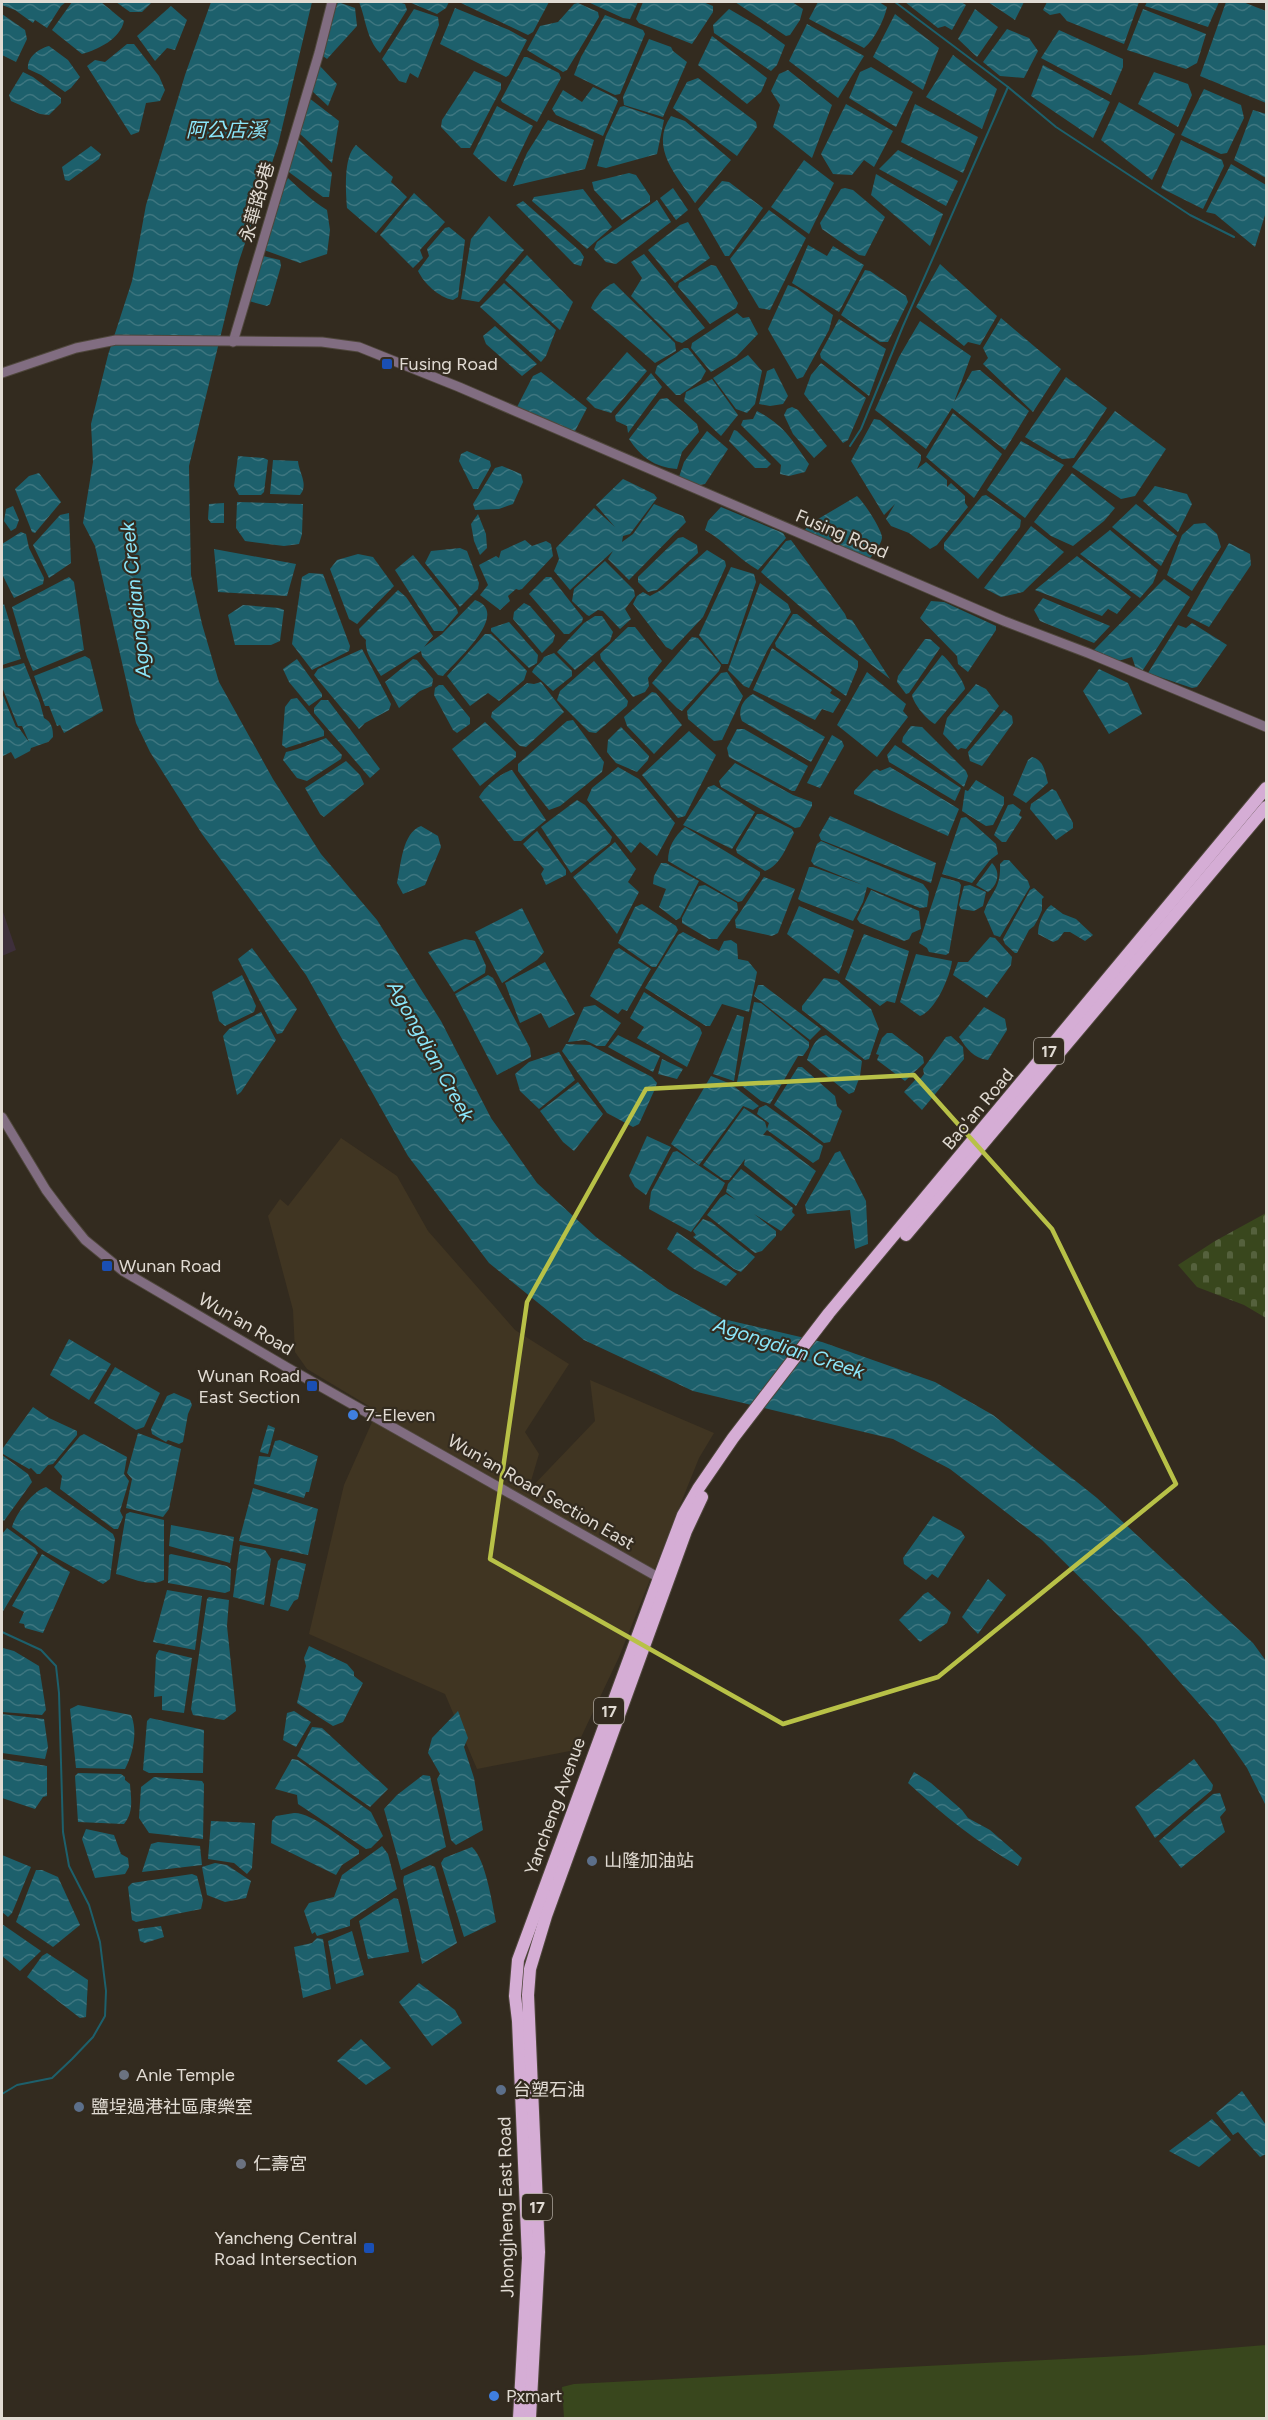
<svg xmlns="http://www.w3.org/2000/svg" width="1268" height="2420" font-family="Figtree,'Noto Sans TC',sans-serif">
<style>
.built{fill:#403522}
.education{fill:#3e2f3b}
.green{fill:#39471d}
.cemetery{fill:url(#cemetery-stones)}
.water{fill:url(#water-waves)}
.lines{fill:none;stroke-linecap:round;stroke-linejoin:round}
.stream{stroke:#1d606c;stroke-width:2}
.tertiary-casing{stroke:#4f473c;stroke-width:11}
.primary-casing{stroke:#4f473c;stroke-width:14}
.tertiary{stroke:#816d81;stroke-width:9}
.primary{stroke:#d5add5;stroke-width:12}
.marked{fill:none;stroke:#b8c147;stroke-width:4.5;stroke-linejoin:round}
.transit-dot{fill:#1a4fb4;stroke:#332b1f;stroke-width:2}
.shop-dot{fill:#3f7fe0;stroke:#332b1f;stroke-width:2}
.service-dot{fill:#5c6f8a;stroke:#332b1f;stroke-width:2}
.worship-dot{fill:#6b7280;stroke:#332b1f;stroke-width:2}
.labels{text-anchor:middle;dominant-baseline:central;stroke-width:4.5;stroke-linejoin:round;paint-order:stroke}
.shield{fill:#332b1f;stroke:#ada69d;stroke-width:1.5}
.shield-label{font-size:16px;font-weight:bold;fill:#e1dbd3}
.street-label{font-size:18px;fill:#e1dbd3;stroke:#332b1f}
.poi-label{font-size:18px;fill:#e1dbd3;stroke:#332b1f;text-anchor:start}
.water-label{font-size:20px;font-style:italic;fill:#8be7fb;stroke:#332b1f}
</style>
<defs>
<pattern id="cemetery-stones" width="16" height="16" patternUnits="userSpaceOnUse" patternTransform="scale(1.5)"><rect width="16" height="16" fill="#39471d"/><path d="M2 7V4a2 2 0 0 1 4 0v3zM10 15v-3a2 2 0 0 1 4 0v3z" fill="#55613d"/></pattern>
<pattern id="water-waves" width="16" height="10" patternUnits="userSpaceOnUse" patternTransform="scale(1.5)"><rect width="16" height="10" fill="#1d606c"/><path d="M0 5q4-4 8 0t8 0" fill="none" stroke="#3e7680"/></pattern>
</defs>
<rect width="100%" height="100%" fill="#332b1f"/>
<path class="built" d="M341,1138L397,1176L428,1231L515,1330L569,1364L525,1432L539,1454L528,1491L595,1421L590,1380L714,1433L699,1458L619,1657L575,1750L477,1769L445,1694L309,1634L344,1485L377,1411L307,1369L295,1352L293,1310L268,1216L280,1199L288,1206Z"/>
<path class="education" d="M2,909L16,950L2,956Z"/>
<path class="green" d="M1266,2345V2418H564L562,2387L574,2384L1142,2355Z"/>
<path class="cemetery" d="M1266,1213V1318L1244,1305L1197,1287L1178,1265L1215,1241Z"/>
<g class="water">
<path d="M2,2H66L61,6L47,28L35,20L33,23L15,10L2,5Z"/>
<path d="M72,2H101L124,21C120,39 99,49 82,54L52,30Z"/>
<path d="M116,2H152L142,12H130Z"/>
<path d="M211,2H312L278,145L238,264L189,466L191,575L202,624L219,682L273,779L321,854L377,920L441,1021L491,1118L537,1183L596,1237L668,1289L723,1319L822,1342L935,1382L993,1415L1097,1498L1253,1643L1266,1661V1806L1247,1768L1215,1722L1140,1637L1042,1540L950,1469L893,1439L693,1391L584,1340L489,1263L408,1156L306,975L202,834L150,752L136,723L95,546L83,523L93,462L91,424L108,355L132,281L146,205L185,75Z"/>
<path d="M338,2L355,8L357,26L327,59L319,53Z"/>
<path d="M359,2H398L405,4L407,10L380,53C366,38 366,19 359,2Z"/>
<path d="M409,2H449L446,8L437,14Z"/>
<path d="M459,2H549L533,32L528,35Z"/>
<path d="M588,2H638L630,19L623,18Z"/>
<path d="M643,2H703L713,6V12L692,44L639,23L636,19Z"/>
<path d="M735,2H792L803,9L800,20L790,35L786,36Z"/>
<path d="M818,2H879L887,7C884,20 875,39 864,48L809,19Z"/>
<path d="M905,2H961L966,5L952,30L945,26L938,28Z"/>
<path d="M988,2H1024L1015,20Z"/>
<path d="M1047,2H1139L1124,44L1067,21L1060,13L1050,15L1043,10Z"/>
<path d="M1147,2H1219L1208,27L1145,6Z"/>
<path d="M1226,2H1243L1266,11V103L1200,76Z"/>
<path d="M578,3L598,12L599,17L567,70L563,72L527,50L540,26L558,22L574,4Z"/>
<path d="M171,6L187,20L175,50L167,48L155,61L137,36Z"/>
<path d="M455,8L509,30L527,40L509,75L506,77L440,44Z"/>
<path d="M414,9L438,17L439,25L418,78L410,73L406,83L399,81L382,59Z"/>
<path d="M729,9L760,27L785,45L777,65L771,71L714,33L713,25Z"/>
<path d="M975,9L998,27L977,57L958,39Z"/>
<path d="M1143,9L1206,34L1197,63L1186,69L1127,50Z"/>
<path d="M2,14L25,30L27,39L16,62L2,55Z"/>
<path d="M895,14L939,48L923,90L873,57Z"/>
<path d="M605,15L643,30L645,34L620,94L615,95L574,75L581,57Z"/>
<path d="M807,24L864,56L838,98L789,61Z"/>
<path d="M1007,29L1029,38L1038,51L1024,78L1000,76L983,62Z"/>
<path d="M1059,30L1123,59V67L1111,95L1041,58Z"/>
<path d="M712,36L767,78L761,92L747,104L698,65Z"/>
<path d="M649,39L671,47L673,51L687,62L663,117L624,105L623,97Z"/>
<path d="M127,44H134L159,76L165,90L160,101L146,103L139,132L131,135L87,66L95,60L105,62Z"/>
<path d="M49,46L68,60L80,77L71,88L65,92L41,75L28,69C27,57 38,49 49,46Z"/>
<path d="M953,55L997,89L982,129L926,97Z"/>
<path d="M524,57H527L559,73L561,78L537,122L502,102L501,100Z"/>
<path d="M319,65L337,84L328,106L311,90Z"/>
<path d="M1043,65L1110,102L1093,138L1031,96Z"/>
<path d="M871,67L913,92L896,127L849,98L860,72Z"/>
<path d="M788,70L832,105L812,158L773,127L780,105L771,91L779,74Z"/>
<path d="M474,71L501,83V89L470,148H461L441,127L442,120Z"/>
<path d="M23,72L33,77L61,98V103L49,115L40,114L11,101L9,95Z"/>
<path d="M1154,72L1188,84L1192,95L1178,127L1138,104Z"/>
<path d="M698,78L756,122L757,127L737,156L673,108L687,82Z"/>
<path d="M593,87L616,98L618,101L603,136L556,115L552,109L563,90L582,102Z"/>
<path d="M1204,89L1241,105L1244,118L1227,153L1221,154L1181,135Z"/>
<path d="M309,98L339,121L332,163L299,133Z"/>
<path d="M1119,102L1175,134L1152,180L1101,140Z"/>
<path d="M846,104L893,131L874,167L864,160L852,175L833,174L821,154Z"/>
<path d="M915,104L978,137L963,173L901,142Z"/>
<path d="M497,106L533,126L506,182L501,180L473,154Z"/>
<path d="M624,106L664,120L657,154L606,168L597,166L606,136L620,107Z"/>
<path d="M1253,110L1266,114V178L1234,160Z"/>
<path d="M671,116L685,121L731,160L695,203C677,176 649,148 671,116Z"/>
<path d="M548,120L594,140L585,169L513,186L527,153Z"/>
<path d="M298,139L332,173L329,197H323L286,170Z"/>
<path d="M1181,140L1222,160L1224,166L1203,209L1161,188Z"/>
<path d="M356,145L393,177L391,182L407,197L376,233L347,208C346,191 343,157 356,145Z"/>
<path d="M91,146L101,154L99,159L69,181L65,180L62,167Z"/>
<path d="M898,150L958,181L946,206L879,169Z"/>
<path d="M804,160L834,183L809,234L771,207Z"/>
<path d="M1231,164L1266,185V212L1255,247L1215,214L1206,212Z"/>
<path d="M629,173L636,175L650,196V202L622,220L594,190L592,182Z"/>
<path d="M876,174L943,214L930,246L871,195Z"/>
<path d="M288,178C301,190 311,200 327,210L330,230L327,254L300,263L264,250L282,189Z"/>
<path d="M722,181L729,182L763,208L729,256H725L698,209Z"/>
<path d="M673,188L688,210L676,220L660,198Z"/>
<path d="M845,188L853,190L885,217L865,256L859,255L822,229L820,223L841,189Z"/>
<path d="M583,189L612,227L587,249L532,201L534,197Z"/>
<path d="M414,193L445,222L420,250L423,258L413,268L380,235Z"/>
<path d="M657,200L671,222L616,264L606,262L594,249L597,242Z"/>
<path d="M523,201L580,251L584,257L581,266L574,264L516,205Z"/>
<path d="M769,210L806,238L770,310L759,308L730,259Z"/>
<path d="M489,216L524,250L479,302L461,299L471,239Z"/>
<path d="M688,222L710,258L675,283L648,250L680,225Z"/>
<path d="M449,227L465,240L458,297L453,300C438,297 424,283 418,271L429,256L427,249L445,228Z"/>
<path d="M808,245L827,256L833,246L864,265L839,312L792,283Z"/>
<path d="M644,254L705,328L682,343L676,341L631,296L642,278L631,262Z"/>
<path d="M527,255L573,302L560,330L505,280Z"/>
<path d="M263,256L280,260L281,266L270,304L267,306L249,301Z"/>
<path d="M940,264L997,316L980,345L968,342L964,346L916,307Z"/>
<path d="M711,265L716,266L738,303L736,308L710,324L678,287L679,283Z"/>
<path d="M865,270L870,271L906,296L908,302L888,342H880L841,315Z"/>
<path d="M504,283L556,330L546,356L541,362L480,307Z"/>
<path d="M614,283L675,343L676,351L655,363L591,308C594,299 604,286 614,283Z"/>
<path d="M788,285L796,288L833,315L829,330L803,377L797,379L768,329Z"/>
<path d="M737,313L743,318L749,317L758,334L736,357L711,372L691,348L692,343Z"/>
<path d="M1001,318L1061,369L1033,412L983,364L988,358L983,348Z"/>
<path d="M839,319L886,349L869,396L821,358L820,354Z"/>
<path d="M920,321L971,356L954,402L972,371L980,370L1029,411L1005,450L952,408L926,449L875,410L899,357Z"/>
<path d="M495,326L537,364L522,376L486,344L483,336Z"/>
<path d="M684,348H688L706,371L701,380L680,395H676L655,373L657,366Z"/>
<path d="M627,352L647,371L611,413L595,408L586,399Z"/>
<path d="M748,355L762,371L755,404L747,413L736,409L713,378Z"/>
<path d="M821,363L866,398L848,440L843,443L804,394L811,375Z"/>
<path d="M774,368L788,396L783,404L770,406L759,404L767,371Z"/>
<path d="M541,372L587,408L574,433L517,407L533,376Z"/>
<path d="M651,373L662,387L628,433L627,426L616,421L615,416Z"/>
<path d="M1066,377L1107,408L1074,458L1062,459L1025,437Z"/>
<path d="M712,379L738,415L721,436L684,401L686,392Z"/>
<path d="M667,398L697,424L699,432L682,452L677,469C654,467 641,457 629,439L660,399Z"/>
<path d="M792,407L798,410L827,446L814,458L793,434L784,415L787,409Z"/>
<path d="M757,411C785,426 791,439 809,464L805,472L789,476L780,474L781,465L741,425L743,420L753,419Z"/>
<path d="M1115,411L1166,449L1135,496L1121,499L1072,467Z"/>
<path d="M953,413L1002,454L974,498L926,457Z"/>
<path d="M874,419L880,420L921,455V460L917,469L926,462L947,480V487L951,483L965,496V503L968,507L937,545L930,549L909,533L891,526L886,519L895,504L884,515L851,461Z"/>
<path d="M734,430L737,431L771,464L767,468H755L729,441Z"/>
<path d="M707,431L728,449L705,484L699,485L679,477L684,462Z"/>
<path d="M1021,441L1064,465L1025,518L987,490Z"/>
<path d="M467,451L490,461L491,466L478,489H473L459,461L461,454Z"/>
<path d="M238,456L264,458L268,460L264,492L261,495H239L234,486Z"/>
<path d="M273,460L298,461C299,473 309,485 300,495L270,494Z"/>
<path d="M502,466L521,474L523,482L513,504L499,509L475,510L473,504L495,468Z"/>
<path d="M39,473L61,502L35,533L32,532L15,489L29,476Z"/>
<path d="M1072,473L1115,508L1104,521L1073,546L1051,536L1034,522Z"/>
<path d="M623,479L654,494L657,498L630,534L623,536L622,542L633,534L654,504L683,516L686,522L629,580L608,559L613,551L570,590L554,571L559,559L556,548L594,508L615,527L596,505Z"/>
<path d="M1155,486L1187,494L1192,504L1178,532L1143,501Z"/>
<path d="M986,495L1021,520L1020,527L978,579L944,549V543L982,496Z"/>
<path d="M857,496C863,501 883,531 882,538C881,545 873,554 869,560L805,530L808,525Z"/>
<path d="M237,502L303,504L302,534L299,544L284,546L245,541L236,528Z"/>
<path d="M224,503V523H211L208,519L209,504Z"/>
<path d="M1136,504L1177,536L1161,566L1112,527Z"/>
<path d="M13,506L19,520L16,528L11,531L4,521L6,509Z"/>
<path d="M721,507L783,533L786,538L758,570C738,559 726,542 705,530L708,521Z"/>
<path d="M69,513L71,563L49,578L33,545L60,515Z"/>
<path d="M478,514L486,534L487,548L480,555L474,541L471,524Z"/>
<path d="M1205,523L1217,534L1221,547L1192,591L1167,575L1182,535L1194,524Z"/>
<path d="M1031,526L1064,552L1023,592L1001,597L984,588Z"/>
<path d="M1110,530L1158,570L1153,583L1140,598L1080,554Z"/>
<path d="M21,532L26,534L29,548L44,578L43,584L14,598L2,574V544Z"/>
<path d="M683,537L697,545L698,553L657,590L648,592L638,582V577L678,538Z"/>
<path d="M525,540L532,546L546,541L551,544L553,556L522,589L519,590L516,589L508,596L510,601L500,610L480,595L488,585L479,565L496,556L499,558L501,551Z"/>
<path d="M791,540L845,614L847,619L852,620L890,679L831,634L761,572L786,541Z"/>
<path d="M1229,543L1250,554L1251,565L1209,627L1187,616Z"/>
<path d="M460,548L467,551L479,583L478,589L460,607L425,563L431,551Z"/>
<path d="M214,549L296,564L287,596L218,592Z"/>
<path d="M707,550L725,561L726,566L703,617L672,650L666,647L633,604L637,596L643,592L650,596L663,589Z"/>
<path d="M358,554L373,557L394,586L357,624L349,619L330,569L337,560Z"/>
<path d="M413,555L457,609L458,613L443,631H434L395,570Z"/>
<path d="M1077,556L1131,597L1117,614L1108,609L1102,616L1035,590Z"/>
<path d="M605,561L634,590L635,596L625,609L631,619L620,629L603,611L598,610L589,616L587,615L572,601L574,589Z"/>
<path d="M731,567L754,574L756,582L728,664H722L699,635Z"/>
<path d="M309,573L323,574L350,646L349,651L312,670L292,644L302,577Z"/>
<path d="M69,577L74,582L84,650L33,671L27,657L12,607Z"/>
<path d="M546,577H551L583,618L582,622L569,634H564L529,594Z"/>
<path d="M1164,579L1190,597L1141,673L1136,669L1132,657L1118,661L1094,650Z"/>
<path d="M760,583L788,604L791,612L767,651L749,688L744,686L728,670Z"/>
<path d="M398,590L406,597L433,636L424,647L442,634L475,600C512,613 455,661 443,676L438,675L422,656L421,651L381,676C375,666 364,652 366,640L360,634L359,629Z"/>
<path d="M1043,598L1110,626L1094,643L1040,621L1034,610Z"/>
<path d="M931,601L944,602L996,626V630L968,672L958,664L957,656L920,618Z"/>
<path d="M524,603L530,606L555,635L553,642L542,653L513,619L514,612Z"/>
<path d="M4,604L21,659L2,665V606Z"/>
<path d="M243,605L279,608L284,610L280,641L271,645H235L228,615Z"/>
<path d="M793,614H797L858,661V667L846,696L776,647L775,643Z"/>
<path d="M595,616H602L613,632L610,641L575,670L557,652L584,623Z"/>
<path d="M509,622L538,655L537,663L529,668L491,631V628Z"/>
<path d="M1192,623L1227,645L1197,687L1192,688L1148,673L1178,625L1186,628Z"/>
<path d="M628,627H635L662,661L648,678L649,686L645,692L633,697L601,659L600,654Z"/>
<path d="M485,634H491L527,671L524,680L499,701L488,693L470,706L447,676Z"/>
<path d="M692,637L698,638L721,665L719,671L682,711L677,708L652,683Z"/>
<path d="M925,639H930L940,648L909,693L906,694L897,682L898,676Z"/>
<path d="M772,648L832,690L830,693L841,700L833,713L822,709L815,720L753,690Z"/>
<path d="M362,649L391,704L389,710L365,723L359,729L314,675L318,669Z"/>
<path d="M554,653L572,671V676L553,691L532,672C535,665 541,664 544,657Z"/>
<path d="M942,655C948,658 965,683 965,689L935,724C927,720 914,705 912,695Z"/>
<path d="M85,656L90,659L103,711L64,733L60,725L57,726L49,706H45L34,676Z"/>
<path d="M297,659L322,694V697L309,706L289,682L283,669Z"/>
<path d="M413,659L417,660L433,679L432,686L420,691L399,708L385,682Z"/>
<path d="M594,661L628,701L627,706L596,733L589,732L557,700L560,691Z"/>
<path d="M24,663L40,703L44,718C52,722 53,729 53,737L48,742L31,748L30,751L15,759L11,752L3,756L2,750V693L16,727L19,728L29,742L22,726H18L2,687V669Z"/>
<path d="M1099,669L1128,683L1142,714L1109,734L1083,691Z"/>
<path d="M727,672L743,696L722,740L714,741L688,719L687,711L721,673Z"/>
<path d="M867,672L906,704L903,711L908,717L877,757L837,725Z"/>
<path d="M541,682L564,712L526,747L520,746L491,717L492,712L527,683L534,684Z"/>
<path d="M976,684L986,689L999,706L966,749L961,748L958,750L943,734L947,718Z"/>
<path d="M439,685H443L470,718V724L457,733L453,730L434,695L435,688Z"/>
<path d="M652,692L656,693L682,725L654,754L627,726L624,717Z"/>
<path d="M753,694L825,737L811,762L742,721C737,710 743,699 753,694Z"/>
<path d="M297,698L324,731V736L286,748L282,745L285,707L291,699Z"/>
<path d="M321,700H328L380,769L370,778L314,713V708Z"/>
<path d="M1004,710L1012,716L1013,723L982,766L970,761L968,752Z"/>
<path d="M573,720L604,762L602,772L560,806L549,810L518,771V764L567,721Z"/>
<path d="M485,722L516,752V757L480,786L452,749Z"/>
<path d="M911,726L922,727L966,771L968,776L964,787L902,742L903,737Z"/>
<path d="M621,727L649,756L648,760L637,772L616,763L607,752L608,740Z"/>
<path d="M737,729H744L808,766L795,791H792L729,757L727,748Z"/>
<path d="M689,731L716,755L685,816L678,818L642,775Z"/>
<path d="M832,735L842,741L844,746L820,788L807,783Z"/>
<path d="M326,738L342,755L341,759L307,781L297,778L283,760L286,752C301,749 312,743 326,738Z"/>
<path d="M895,745L961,788L955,801L889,762L887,755Z"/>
<path d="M1032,757C1044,760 1045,772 1048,783L1026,803L1013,795L1028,760Z"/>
<path d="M346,761L360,775L364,784L324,817L320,814L305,788Z"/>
<path d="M735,763L793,795L812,802V806L800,827L795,828L721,787L719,781Z"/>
<path d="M618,767L639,779L675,823L657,856L640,842L631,853L587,800L592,788Z"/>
<path d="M890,767L959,809L948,836L854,794V791L873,771L877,769L880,771Z"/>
<path d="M512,770L546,820L521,841H514L479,797C485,787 500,773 512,770Z"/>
<path d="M976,780L1004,797V804L993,825L986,826L962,811L965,790L968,791Z"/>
<path d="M714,785L755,812L732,849L683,825L708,787Z"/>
<path d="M1052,789L1056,791L1073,823V828L1056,840L1030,809L1031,804Z"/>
<path d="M577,800L585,805L612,837L610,843L571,873L541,827Z"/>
<path d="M1013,804L1021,810L1019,815L1022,817L1006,842H1002L994,835L1008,805Z"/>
<path d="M757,814H762L792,829L794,833C786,847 781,865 765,871L737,853L736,849Z"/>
<path d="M830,816L936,863L931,883L821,840L819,835Z"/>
<path d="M966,817L996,844L998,854L990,860L972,883L942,874L961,818Z"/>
<path d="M421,826L438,836L441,847L425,885L403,894L397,883C401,865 402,833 421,826Z"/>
<path d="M685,827L760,872V875L742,901L738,902L668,861C668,847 674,837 685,827Z"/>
<path d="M537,831L566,870V875L546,885L541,874L544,869L523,844Z"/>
<path d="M821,841L923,884L929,892L927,907L920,908L867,887L863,902L853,921L801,901L798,899L809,867H813L863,885L814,865L811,861L817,844Z"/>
<path d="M615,842L636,869L628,882L639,892L617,934L573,877Z"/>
<path d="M1004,860H1009L1028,881L1030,887L1000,937L994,935L984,912C992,890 1001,889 1000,864Z"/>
<path d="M661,863H666L699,881L680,918L676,920L659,907L666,889L653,884L654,876Z"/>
<path d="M992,863C1001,872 998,885 988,892L976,885Z"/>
<path d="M764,877L795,889L778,933L772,936L736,928L735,920Z"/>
<path d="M941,877L959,882L961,885L949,953L946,955L929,952L927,948L919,943Z"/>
<path d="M705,885L737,903L738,910L717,939H709L682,923V918L699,886Z"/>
<path d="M970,885L986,892L983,906L974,911L961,909L959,905L964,886Z"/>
<path d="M1034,888L1044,897L1042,899V910L1039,917L1034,926L1029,930L1017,953H1015L1005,944L1003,939L1030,890Z"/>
<path d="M871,890L919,911L921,929L912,933L909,939L904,941L860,923L857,919Z"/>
<path d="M642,904L676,926L678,930L656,967H652L618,943L635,907Z"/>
<path d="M1051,905L1063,914L1076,919L1093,935L1085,941L1070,932H1064L1058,940L1053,942L1038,934C1038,924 1043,911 1051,905Z"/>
<path d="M799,906L854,930L839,974L787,934Z"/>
<path d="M522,908L544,952L537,960L502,983L475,932Z"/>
<path d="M683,932L719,951L724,941L731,940L737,944L738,959L748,961L757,972L749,1012L722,1004L710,1026H706L645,988L678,935Z"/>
<path d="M864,934L909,951L895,1003L887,1001L880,1006L845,979Z"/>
<path d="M990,937L995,938L1012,957L1011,965L987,998L953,975L958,962H968Z"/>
<path d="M465,939L475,941L486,966L485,973L454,992L428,952Z"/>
<path d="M252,948L297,1009L282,1033L277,1034L238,959Z"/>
<path d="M619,948L651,969L627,1011L622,1009L618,1014L590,996L615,950Z"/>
<path d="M916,954L952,961C950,977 935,1011 920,1016L900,1002Z"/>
<path d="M545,962L575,1014L549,1028L541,1013L520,1023L505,983Z"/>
<path d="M242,975L256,1006L254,1012L225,1026L219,1021L212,992Z"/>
<path d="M488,975L493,978L530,1048L531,1057L497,1075L455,994Z"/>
<path d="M824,978L837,980L871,1009L879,1029L869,1059L865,1060L802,1010V1006Z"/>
<path d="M758,985H763L821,1029L810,1040L754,996Z"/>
<path d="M644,992L700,1028L702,1033L687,1067L637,1038L644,1027L630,1018Z"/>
<path d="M754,1002L761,1003L809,1042V1047L803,1056H798L770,1104L761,1101L737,1082Z"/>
<path d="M595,1005L621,1023L605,1046H597L585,1040L568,1042L584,1007Z"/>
<path d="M984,1007L1005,1019L1007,1030L988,1060C973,1058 967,1049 959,1037Z"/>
<path d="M261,1012L276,1040L241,1092L237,1095L223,1036L229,1029Z"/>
<path d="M737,1015L744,1017L734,1081L713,1074Z"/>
<path d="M887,1033H892L923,1057L924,1063L905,1081L877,1060L879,1055L876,1054L882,1038Z"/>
<path d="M618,1035L660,1056L653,1072L608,1047Z"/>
<path d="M826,1035L862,1061L860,1076L854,1092L849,1094L807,1060C811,1050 814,1038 826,1035Z"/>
<path d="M951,1036L963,1047L964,1059L922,1110L904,1092L915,1080L921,1078L924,1074L923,1069L946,1037Z"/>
<path d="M566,1044L590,1045L652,1077L657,1083L655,1089L639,1124L633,1127L607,1113L562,1051Z"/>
<path d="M559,1052L575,1080L539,1109L520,1091L515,1074L529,1062Z"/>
<path d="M662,1059L683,1069L677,1079L658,1074Z"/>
<path d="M798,1067H802L835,1096L837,1106L842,1111L830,1142L824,1143L774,1105Z"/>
<path d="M711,1076L731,1084L759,1106L753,1110L743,1106L699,1165L671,1144Z"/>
<path d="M578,1082L603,1114L574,1151L563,1142L540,1111Z"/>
<path d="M766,1105L823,1146L819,1159L813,1163L767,1130L763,1135L770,1136L816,1171L796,1206L744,1165L745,1159L729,1180H724L703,1165L744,1108L765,1122L767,1129L769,1123L757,1114L759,1108Z"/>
<path d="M647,1136L671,1147L646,1195L635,1187L629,1176Z"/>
<path d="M677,1151L725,1183L722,1189L691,1232L649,1209L651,1192L673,1152Z"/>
<path d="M840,1151L866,1201L868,1244L855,1249L850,1210L807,1214L805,1205L835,1153Z"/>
<path d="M741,1169L793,1208L792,1212L795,1215L781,1231L754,1214L776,1231V1236L762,1251L755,1253L707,1215L720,1198L726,1194L736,1200L726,1192L728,1184Z"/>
<path d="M703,1219L711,1222L755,1257L741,1272L734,1269L693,1237L696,1235L693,1231Z"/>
<path d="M677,1232L737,1274L726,1286L694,1269L667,1249Z"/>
<path d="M69,1339L111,1364L89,1400L50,1375Z"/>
<path d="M115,1367L160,1393L144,1427L136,1430L94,1403Z"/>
<path d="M174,1393L190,1400L192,1405L188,1414L183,1442L179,1444L168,1440L166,1442L152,1434L151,1429L167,1396Z"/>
<path d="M33,1407L49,1418L77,1431V1435L53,1464L48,1465L40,1474H37L31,1468L29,1469L3,1454V1448Z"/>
<path d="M268,1425L275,1428L268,1454L260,1452Z"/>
<path d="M138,1433L181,1449L169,1509L163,1517L126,1508L132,1479L127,1473Z"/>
<path d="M84,1434L127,1457L124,1474L129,1481L120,1511L123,1517L118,1529H114L60,1489L62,1476L54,1467L80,1436Z"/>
<path d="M280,1440L318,1456L309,1492H306L304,1498L254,1484L259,1456L270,1457L275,1441Z"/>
<path d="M2,1455L28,1474L32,1482L4,1521L2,1519Z"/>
<path d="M46,1487L113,1534L115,1539L110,1579L103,1584L44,1551L12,1527C16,1513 33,1491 46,1487Z"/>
<path d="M253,1488L318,1509L308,1555L239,1541Z"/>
<path d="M130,1512L164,1520V1580C149,1588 130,1577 116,1574L126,1514Z"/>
<path d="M933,1516L961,1531L965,1537L938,1578L932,1574L926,1580L904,1564L903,1558Z"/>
<path d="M171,1525L234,1537L230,1563L169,1546Z"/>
<path d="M7,1528L35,1548L38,1553L2,1613V1534Z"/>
<path d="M240,1545L265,1550L271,1559L264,1605L233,1597Z"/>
<path d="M42,1554L70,1572L43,1633L25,1628L24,1624L19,1623L24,1612L12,1606Z"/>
<path d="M171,1554L227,1566L231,1569L230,1591L225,1593L168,1583L169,1555Z"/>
<path d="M281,1558L306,1564L298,1599L294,1601L288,1611L270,1606L278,1561Z"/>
<path d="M988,1579L1006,1595L978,1634L962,1617Z"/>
<path d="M167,1590L202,1596L195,1650L153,1642Z"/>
<path d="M928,1592L951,1612L947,1623L920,1642L899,1620L924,1594Z"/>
<path d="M209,1597L229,1600L227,1626L236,1711L224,1720L193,1715L191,1709L207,1599Z"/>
<path d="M309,1646L347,1664L354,1672V1676L363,1683L343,1722L333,1726L297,1703L306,1666L304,1658Z"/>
<path d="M3,1648L14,1651L39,1666L46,1710L42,1715L2,1712V1651Z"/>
<path d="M159,1650L192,1658L184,1713L162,1710V1696L154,1697L156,1655Z"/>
<path d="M78,1705L131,1715C138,1731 133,1754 125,1769L76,1768L70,1709Z"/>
<path d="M294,1711L311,1722L296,1747L283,1740L287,1713Z"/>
<path d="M458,1711L468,1738L464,1747L474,1778L483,1830L456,1845L451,1840L437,1779L440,1774L428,1753L432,1738Z"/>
<path d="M2,1714L44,1719L48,1747L45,1759L2,1753Z"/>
<path d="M150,1718L204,1730L203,1773H149L143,1770L147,1721Z"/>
<path d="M312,1727L322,1728L388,1789L370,1807L297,1756Z"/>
<path d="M2,1759L47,1766V1796L43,1797L35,1809L2,1798Z"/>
<path d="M292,1759L298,1760L371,1812L383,1836L371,1848L366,1849L298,1804L297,1795L275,1789Z"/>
<path d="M1194,1759L1213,1785L1212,1790L1155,1838L1135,1807Z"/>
<path d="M914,1772L931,1783L962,1810L968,1818L990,1830L1022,1858L1018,1866C977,1842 944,1816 908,1783Z"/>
<path d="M78,1773L121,1774L125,1777V1780L130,1784C131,1799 134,1812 124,1824L78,1822L75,1776Z"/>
<path d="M423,1775L430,1776L446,1847L401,1870L384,1809L397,1795Z"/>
<path d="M154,1777L202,1781L204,1784L203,1839L149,1833L139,1818L141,1787Z"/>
<path d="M1220,1793L1226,1810L1220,1817L1225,1832L1181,1868L1159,1841L1213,1794Z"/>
<path d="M294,1813C311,1812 344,1840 359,1850V1854L342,1865L336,1875L271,1843L272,1821L276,1816Z"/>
<path d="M211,1821L255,1823L252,1868L247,1874L234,1863L208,1859Z"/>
<path d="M86,1829L114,1835L121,1854L128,1858L129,1867L125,1874L95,1878L82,1839Z"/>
<path d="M158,1842L200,1846L202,1865L142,1872L151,1844Z"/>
<path d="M382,1846L388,1854L397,1889L350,1920V1926L317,1936L315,1932L312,1934L304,1911L309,1903L334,1897L342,1875Z"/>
<path d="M472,1847C486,1860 492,1903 496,1922L464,1937L441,1863L444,1858Z"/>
<path d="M2,1855L31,1867L12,1913L8,1917L2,1912Z"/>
<path d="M215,1863L227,1865L251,1881L246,1898L225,1902L207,1895L202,1867Z"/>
<path d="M430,1865L435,1867L457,1943L422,1964L403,1881L404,1876Z"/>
<path d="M36,1870H42L58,1877L80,1925L53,1947L16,1922Z"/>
<path d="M192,1874L197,1876L203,1900L201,1909L136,1922L132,1920L128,1887L132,1883Z"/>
<path d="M394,1898L398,1899L400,1906L409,1952L368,1959L359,1921Z"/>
<path d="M2,1924L41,1951L20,1971L2,1956Z"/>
<path d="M161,1926L164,1937L145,1943L140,1941L138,1929Z"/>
<path d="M352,1931L364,1975L336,1984L328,1941Z"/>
<path d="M317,1938L323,1939L331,1989L303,1998L294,1947L312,1943Z"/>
<path d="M47,1953L88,1980L86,2017L80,2018L27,1977L42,1956Z"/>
<path d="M419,1983L455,2010L462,2023L432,2046L399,2002Z"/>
<path d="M361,2039L391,2068L366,2085L337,2061Z"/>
<path d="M1242,2091L1266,2125V2154L1260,2157L1238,2132L1233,2135L1216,2113Z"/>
<path d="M1212,2119L1231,2140L1199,2167L1169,2151Z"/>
</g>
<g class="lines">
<g class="stream">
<path d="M895,2L1008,87L1056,127L1190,215L1234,237"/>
<path d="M850,446L861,429L903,326L1008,87"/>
<path d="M2,1632L41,1650L56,1666L59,1693L63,1832L69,1866L89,1905L100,1942L106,1991L105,2016L93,2037L72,2059L52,2078L17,2085L2,2094"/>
</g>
<g class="tertiary-casing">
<g id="tertiary">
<path d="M233,342L319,53L332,2"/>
<path d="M2,373L76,348L116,340L322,342L359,347L459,387L1004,621L1088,653L1266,727"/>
<path d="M2,1117L46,1190L64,1214L85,1240L123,1271L288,1368L663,1580"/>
</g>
</g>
<g class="primary-casing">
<g id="primary">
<path d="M906,1235L1266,807"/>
<path d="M519,2418L528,2258L518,2021L515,1996L518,1960L659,1578L683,1515L698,1489L733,1438L829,1313L1266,788"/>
<path d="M530,2418L539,2252L528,1995L530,1969L546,1916L686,1531L702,1497"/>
</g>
</g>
<use href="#tertiary" class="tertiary"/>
<use href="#primary" class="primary"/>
</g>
<path class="marked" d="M914,1075L1052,1229L1176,1484L938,1677L783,1724L490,1559L527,1302L646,1089Z"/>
<g class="transit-dot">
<rect x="381" y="358" width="12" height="12" rx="3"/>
<rect x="101" y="1260" width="12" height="12" rx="3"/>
<rect x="306" y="1380" width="12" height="12" rx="3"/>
<rect x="363" y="2242" width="12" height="12" rx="3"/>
</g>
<g class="shop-dot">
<circle cx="353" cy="1415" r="6"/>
<circle cx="494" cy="2396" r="6"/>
</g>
<g class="service-dot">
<circle cx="592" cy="1861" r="6"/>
<circle cx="501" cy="2090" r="6"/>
<circle cx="79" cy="2107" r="6"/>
</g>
<g class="worship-dot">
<circle cx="124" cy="2075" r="6"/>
<circle cx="241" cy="2164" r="6"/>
</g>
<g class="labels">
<g class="shield">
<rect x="1034" y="1038" width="30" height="26" rx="4.5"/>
<rect x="594" y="1698" width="30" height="26" rx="4.5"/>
<rect x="522" y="2194" width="30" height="26" rx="4.5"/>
</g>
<g class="shield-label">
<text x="1049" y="1051">17</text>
<text x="609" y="1711">17</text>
<text x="537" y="2207">17</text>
</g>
<g class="street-label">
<text transform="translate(257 202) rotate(-74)">永華路9巷</text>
<text transform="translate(842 534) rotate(23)">Fusing Road</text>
<text transform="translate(978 1109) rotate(-50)">Bao'an Road</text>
<text transform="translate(246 1324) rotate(30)">Wun'an Road</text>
<text transform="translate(541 1492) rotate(30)">Wun'an Road Section East</text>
<text transform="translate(555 1806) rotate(-70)">Yancheng Avenue</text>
<text transform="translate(506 2207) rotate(-91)">Jhongjheng East Road</text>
</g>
<g class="poi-label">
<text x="399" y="364">Fusing Road</text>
<text x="119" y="1266">Wunan Road</text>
<text x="300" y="1376" text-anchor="end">Wunan Road<tspan x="300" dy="21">East Section</tspan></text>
<text x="365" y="1415">7-Eleven</text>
<text x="604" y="1861">山隆加油站</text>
<text x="136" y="2075">Anle Temple</text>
<text x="513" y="2090">台塑石油</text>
<text x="91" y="2107">鹽埕過港社區康樂室</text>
<text x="253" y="2164">仁壽宮</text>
<text x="357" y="2238" text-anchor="end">Yancheng Central<tspan x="357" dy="21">Road Intersection</tspan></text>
<text x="506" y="2396">Pxmart</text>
</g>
<g class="water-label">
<text x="226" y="130">阿公店溪</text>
<text transform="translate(135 600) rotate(-96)">Agongdian Creek</text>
<text transform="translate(431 1051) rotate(61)">Agongdian Creek</text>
<text transform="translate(789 1348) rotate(18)">Agongdian Creek</text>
</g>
</g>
<rect width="1268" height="2420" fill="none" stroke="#e1dbd3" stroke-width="6"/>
</svg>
